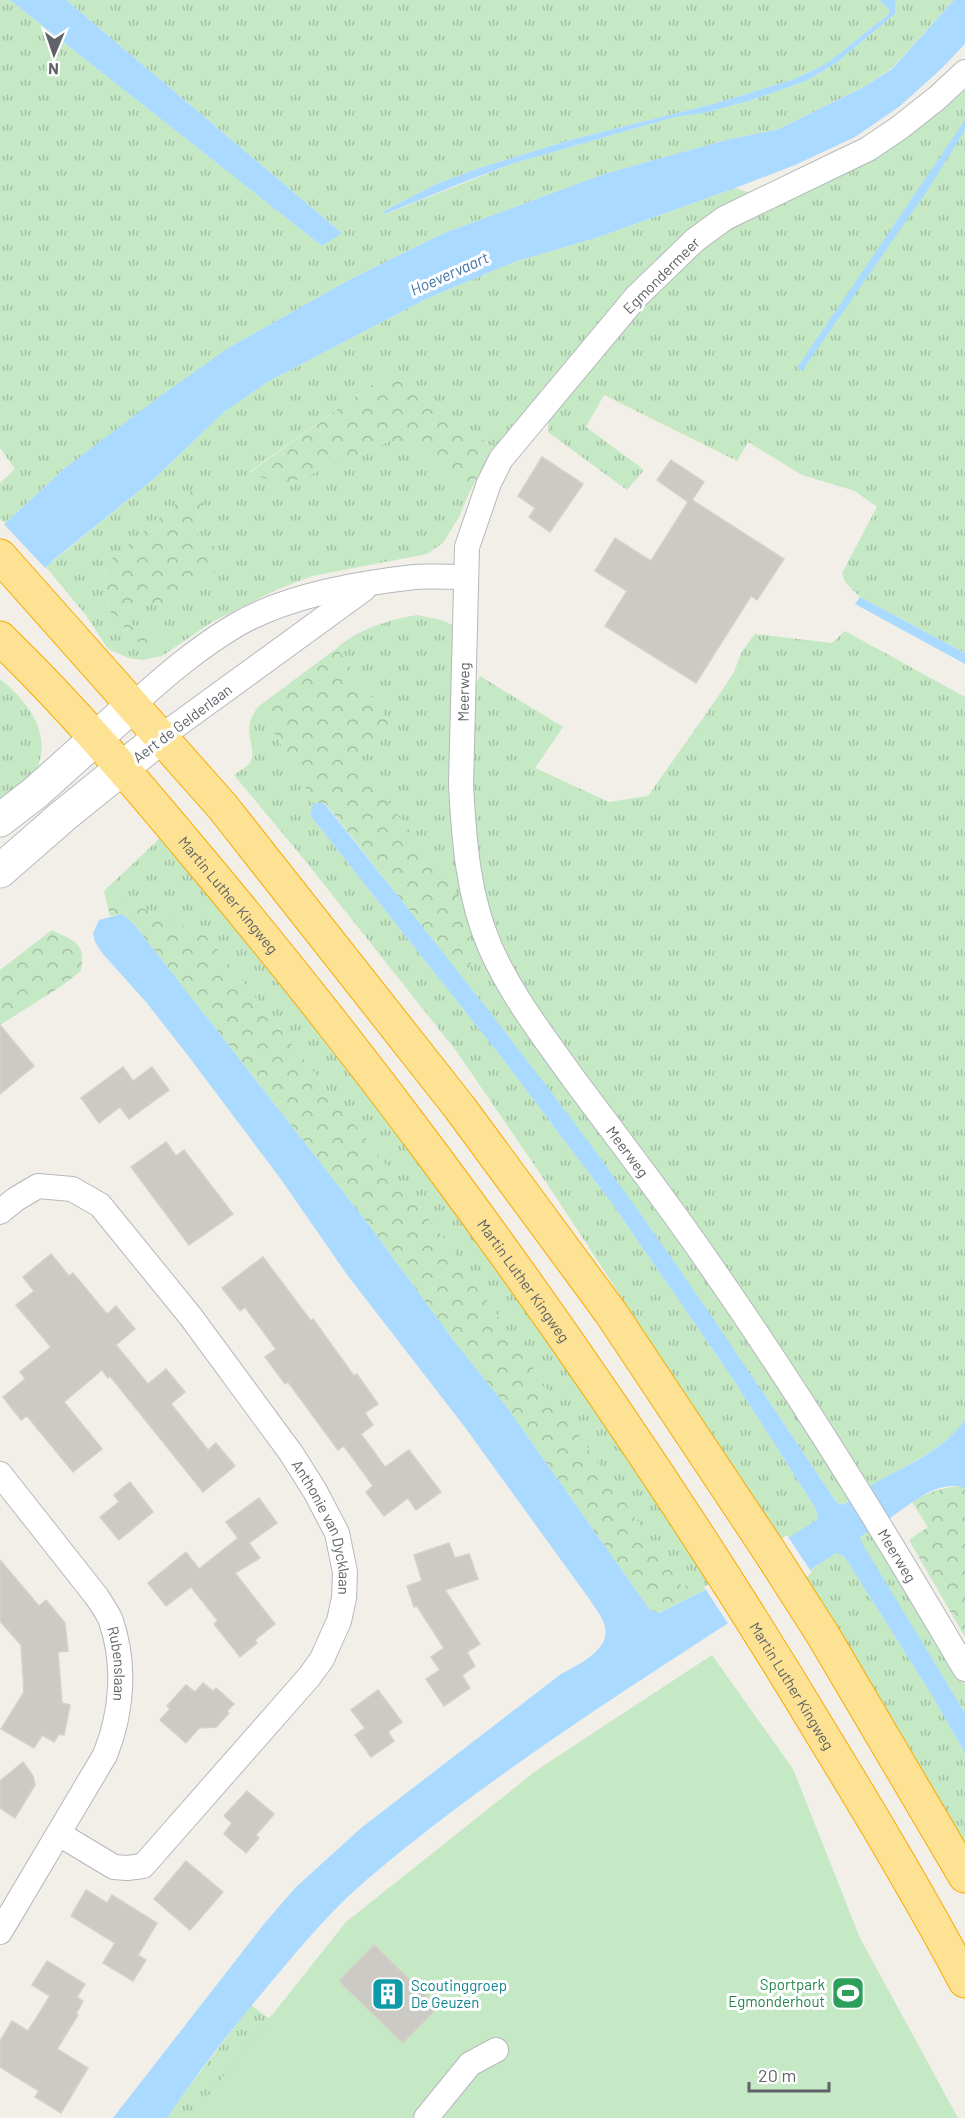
<svg xmlns="http://www.w3.org/2000/svg" width="965" height="2118" font-family="Barlow,sans-serif">
<style>
.grass{fill:url(#grass-tufts);fill-rule:evenodd}
.forest{fill:url(#forest-crowns)}
.park{fill:#c5e8c5}
.water{fill:#aadaff}
.pier{fill:#f1efe8}
.building{fill:#cccac5;stroke:#d6d1c6;stroke-width:1.5}
.lines{fill:none;stroke-linecap:round;stroke-linejoin:round}
.street-casing{stroke:#b5b8bc;stroke-width:26}
.secondary-casing{stroke:#b6babf;stroke-width:35}
.highway-casing{stroke:#f9ab00;stroke-width:35}
.street{stroke:#fff;stroke-width:24}
.secondary{stroke:#fff;stroke-width:33}
.highway{stroke:#fde293;stroke-width:33}
.labels{text-anchor:middle;dominant-baseline:central;stroke-width:6;stroke-linejoin:round;paint-order:stroke}
.street-label{font-size:15px;fill:#5f6368;stroke:#fff}
.leisure-label{font-size:15px;fill:#27864d;stroke:#fff;text-anchor:end}
.culture-label{font-size:15px;fill:#0d838f;stroke:#fff;text-anchor:start}
.water-label{font-size:16px;font-style:italic;fill:#4174aa;stroke:#fff}
</style>
<defs>
<pattern id="grass-tufts" width="24" height="20" patternUnits="userSpaceOnUse" patternTransform="scale(1.5)"><rect width="24" height="20" fill="#c5e8c5"/><path d="M3 7l-1-3M5 7V3M7 7l1-3M15 17l-1-3M17 17v-4M19 17l1-3" fill="none" stroke="#a3c0a4"/></pattern>
<pattern id="forest-crowns" width="20" height="18" patternUnits="userSpaceOnUse" patternTransform="scale(1.5)"><rect width="20" height="18" fill="#c5e8c5"/><path d="M2 6a3 3 0 1 1 6 0M12 15a3 3 0 1 1 6 0" fill="none" stroke="#a3c0a4"/></pattern>
</defs>
<rect width="100%" height="100%" fill="#f1efe8"/>
<g class="grass">
<path d="M0,0H10L322,246L341,232L66,0H879L890,9L889,14L826,64L792,80L713,104L570,140L479,168L436,184L384,211L386,214L515,163L675,117L704,113L749,101L806,81L836,63L895,14V0H954L892,68L862,88L779,129L726,140L604,174L444,233L347,281L230,347L65,468L5,523L0,519V483L15,469L0,448Z"/>
<path d="M965,84V653L860,597L845,582L842,573L877,507L855,491L802,475L748,442L737,461L604,395L586,427L644,470L627,490L548,432L549,415C607,347 664,274 738,222Z"/>
<path d="M735,188L758,195L569,368L493,448L395,368L249,472L285,485L390,441L415,445L469,493L459,517L443,543L427,554L312,576L276,590L212,622L162,656L142,660L129,658L108,649L85,614L46,567L155,478L224,412L269,381L428,298L514,262L599,237ZM193,489L202,498L196,533L222,552L178,601L119,608L132,625L165,634L137,642L108,609L105,566Z"/>
<path d="M417,615L441,620L455,626L461,884L643,1189L780,1388L850,1500L843,1505L837,1503C718,1325 597,1149 465,981L474,955L356,761L391,725L337,648C358,629 389,620 417,615Z"/>
<path d="M845,631L965,697V1420C941,1453 902,1465 870,1488L854,1467L523,988C509,958 494,928 486,895C469,827 473,755 475,685L480,676L563,727L535,768L609,802L648,796L713,704L734,672L742,651L755,634L832,643Z"/>
<path d="M0,679C29,702 55,737 34,775C28,787 10,797 0,806Z"/>
<path d="M259,706L314,803L311,809L310,815L502,1058L611,1202L733,1379L816,1509L818,1519L782,1543L552,1191L457,1052L307,863L234,775C239,771 247,767 250,763C259,747 238,731 259,706Z"/>
<path d="M160,838L182,863L315,1028L437,1187L603,1418L711,1587L681,1585L452,1249L208,937L104,891Z"/>
<path d="M869,1531L965,1684V1713L862,1545L860,1537Z"/>
<path d="M836,1553L844,1556L930,1692L965,1753V1842L880,1698L803,1575Z"/>
<path d="M251,2005L405,2118H167L182,2096Z"/>
</g>
<g class="forest">
<path d="M395,368L493,448L469,493L415,445L390,441L285,485L249,473Z"/>
<path d="M193,489L202,498L196,533L222,552L225,564L178,601L119,608L132,625L165,634V644L137,642L108,609L105,565Z"/>
<path d="M337,648L391,725L357,761L458,895L474,955L465,981L325,803H314L259,706Z"/>
<path d="M104,891L208,937L452,1249L681,1585L711,1587L658,1613L650,1610L506,1406L454,1341L369,1225L133,923L122,914L110,916Z"/>
<path d="M52,930C75,942 86,942 81,971L60,987L0,1025V970Z"/>
<path d="M961,1486L965,1488V1637L909,1540L928,1527L912,1502C929,1492 941,1488 961,1486Z"/>
</g>
<path class="park" d="M712,1655L793,1769L860,1938L958,2118H190L346,1922L537,1770Z"/>
<g class="water">
<path d="M10,0H66L342,233L322,246Z"/>
<path d="M879,0H895V14L836,63L806,81L749,101L704,113L675,117L515,163L464,182L385,214L384,211L436,184L479,168L570,140L713,104L792,80L826,64L889,14V9Z"/>
<path d="M954,0H965V44L942,68L900,106L855,137L795,165L735,188L599,237L514,262L428,298L269,381L224,412L155,478L56,558L0,609V528L65,468L163,394L230,347L347,281L444,233L604,174L726,140L779,129L862,88L892,69Z"/>
<path d="M965,120V130L927,191L802,371L797,368Z"/>
<path d="M860,597L965,653V664L855,604Z"/>
<path d="M314,803H324C425,930 527,1056 622,1188C696,1291 766,1397 837,1503L843,1505C857,1496 871,1484 886,1477C915,1462 945,1447 965,1420V1488C937,1478 909,1506 888,1519C879,1526 869,1531 860,1537L863,1545L965,1713V1753L930,1692L844,1556L836,1553C679,1657 516,1754 371,1876C334,1907 303,1944 272,1981C235,2025 199,2070 167,2118H113L264,1924L295,1888L361,1828L561,1674C581,1663 615,1648 603,1621C600,1613 594,1607 590,1600L464,1426L348,1276L280,1178L186,1053L146,1002L103,954L95,942L93,933L99,920L122,914L133,923L369,1225L454,1341L506,1406L650,1610L659,1613L711,1587L818,1519L816,1509L733,1379L611,1202L502,1058L310,815L311,809Z"/>
</g>
<g class="pier">
<path d="M2,522L47,570L0,612V524Z"/>
<path d="M787,1535L812,1573L729,1625L704,1587Z"/>
</g>
<g class="building">
<path d="M542,457L583,484L550,532L529,517L535,508L518,496Z"/>
<path d="M671,460L704,482L692,500L784,559L757,600L751,596L696,683L605,626L627,591L595,571L615,538L651,561L688,502L657,480Z"/>
<path d="M0,1025L34,1066L0,1094Z"/>
<path d="M123,1067L133,1081L152,1067L169,1090L129,1119L120,1107L99,1123L81,1098Z"/>
<path d="M166,1142L176,1156L184,1150L233,1214L189,1245L131,1167Z"/>
<path d="M51,1254L69,1276L73,1273L107,1314L116,1306L135,1329L116,1345L148,1384L166,1369L185,1392L171,1404L208,1450L216,1443L235,1466L203,1492L110,1376L108,1378L102,1370L64,1402L102,1449L73,1472L27,1416L21,1420L3,1397L25,1379L20,1372L51,1347L16,1305L34,1291L23,1277Z"/>
<path d="M263,1257L311,1321L313,1319L354,1376L357,1374L378,1404L365,1413L373,1425L361,1434L385,1467L409,1450L441,1492L416,1510L408,1498L384,1516L366,1492L373,1486L344,1446L338,1450L288,1382L285,1384L265,1357L276,1349L245,1307L240,1311L222,1288Z"/>
<path d="M130,1482L153,1512L119,1540L100,1517L119,1502L114,1495Z"/>
<path d="M259,1498L277,1523L249,1543L260,1558L235,1573L275,1624L255,1640L257,1643L240,1657L214,1624L218,1621L191,1587L166,1606L148,1583L186,1552L199,1569L238,1538L226,1522Z"/>
<path d="M449,1543L455,1558L469,1554L478,1579L445,1590L480,1644L467,1652L475,1666L462,1675L470,1688L444,1706L426,1679L440,1670L431,1657L444,1648L417,1606L414,1607L407,1586L422,1581L414,1555Z"/>
<path d="M0,1560L39,1606L46,1600L65,1623L68,1651L58,1652L62,1703L70,1705L64,1735L59,1734L54,1742L42,1735L34,1748L1,1729L24,1692L21,1645L0,1621Z"/>
<path d="M203,1683L213,1691L216,1688L234,1704L227,1711L229,1713L216,1727L199,1728L186,1743L160,1720L170,1709L167,1706L186,1685L195,1692Z"/>
<path d="M378,1690L402,1722L388,1732L394,1741L371,1757L355,1735L365,1728L351,1710Z"/>
<path d="M23,1762L33,1776L35,1785L15,1818L0,1808V1781Z"/>
<path d="M247,1791L274,1814L256,1835L259,1838L246,1853L224,1834L232,1823L224,1816Z"/>
<path d="M186,1861L223,1892L190,1930L154,1899Z"/>
<path d="M86,1890L107,1903L112,1895L157,1923L138,1955L146,1960L133,1981L103,1963L115,1943L71,1916Z"/>
<path d="M374,1945L438,2007L403,2043L339,1981Z"/>
<path d="M47,1961L85,1984L77,1997L83,2001L76,2014L78,2015L57,2049L88,2068L61,2113L35,2097L39,2091L0,2067V2041L12,2021L28,2031L50,1996L32,1985Z"/>
</g>
<g class="lines">
<g class="street-casing">
<g id="street">
<path id="s1" d="M965,72L937,98L899,128L868,149L725,218L695,240L636,297L501,459L489,483L467,547L461,785C464,840 468,896 490,947C511,995 543,1036 573,1078C611,1129 650,1180 687,1232C787,1373 878,1520 965,1669"/>
<path d="M133,705C166,675 199,647 238,624C287,596 360,583 415,577C431,576 449,577 465,577"/>
<path d="M162,736L364,589"/>
<path id="s2" d="M0,1212L16,1199L38,1186L72,1189L100,1205L191,1317L291,1453L315,1491L337,1533L345,1572L344,1598L339,1621L322,1659L309,1677L143,1866L127,1868L114,1867L59,1834"/>
<path id="s3" d="M0,1474L97,1597C102,1605 108,1613 111,1621C126,1665 122,1713 105,1755L0,1932"/>
<path d="M426,2118L470,2064L496,2050"/>
</g>
</g>
<g class="secondary-casing">
<g id="secondary">
<path d="M0,820L35,793L133,705"/>
<path d="M0,871L63,816L162,736"/>
</g>
</g>
<g class="highway-casing">
<g id="highway">
<path d="M0,556L222,806L460,1108L611,1313L768,1549L823,1635L965,1876"/>
<path id="s4" d="M0,638C68,704 129,775 190,848C274,948 355,1050 433,1155C572,1342 703,1536 823,1736C872,1816 921,1898 965,1981"/>
</g>
</g>
<use href="#street" class="street"/>
<use href="#secondary" class="secondary"/>
<use href="#highway" class="highway"/>
</g>
<defs>
<g id="stadium-square" transform="scale(1.725)"><rect x="-9" y="-9" width="18" height="18" rx="4" fill="#2e9e5b" stroke="#fff"/><path d="M0-5a6.5 5 0 1 0 0 10a6.5 5 0 1 0 0-10ZM-3.5-1.8h7v3.6h-7Z" fill="#fff"/></g>
<g id="building-square" transform="scale(1.725)"><rect x="-9" y="-9" width="18" height="18" rx="4" fill="#0f9aa8" stroke="#fff"/><path d="M-4-6H4V6H1V3H-1V6H-4ZM-2.5-4.3h1.7v1.8h-1.7ZM.8-4.3h1.7v1.8H.8ZM-2.5-1h1.7V.8h-1.7ZM.8-1h1.7V.8H.8Z" fill="#fff"/></g>
</defs>
<g fill-rule="evenodd">
<use href="#stadium-square" x="848" y="1993"/>
<use href="#building-square" x="388" y="1994"/>
</g>
<g class="labels">
<g class="street-label">
<text transform="translate(661 275) rotate(-45)">Egmondermeer</text>
<text transform="translate(463 692) rotate(-89)">Meerweg</text>
<text transform="translate(182 723) rotate(-37)">Aert de Gelderlaan</text>
<text stroke="none"><textPath href="#s4" startOffset="344">Martin Luther Kingweg</textPath></text>
<text stroke="none"><textPath href="#s1" startOffset="1358">Meerweg</textPath></text>
<text stroke="none"><textPath href="#s4" startOffset="830">Martin Luther Kingweg</textPath></text>
<text stroke="none"><textPath href="#s2" startOffset="508">Anthonie van Dycklaan</textPath></text>
<text stroke="none"><textPath href="#s1" startOffset="1844">Meerweg</textPath></text>
<text stroke="none"><textPath href="#s3" startOffset="228">Rubenslaan</textPath></text>
<text stroke="none"><textPath href="#s4" startOffset="1316">Martin Luther Kingweg</textPath></text>
</g>
<g class="leisure-label">
<text x="825" y="1984">Sportpark<tspan x="825" dy="17">Egmonderhout</tspan></text>
</g>
<g class="culture-label">
<text x="411" y="1985">Scoutinggroep<tspan x="411" dy="17">De Geuzen</tspan></text>
</g>
<g class="water-label">
<text transform="translate(449 273) rotate(-24)">Hoevervaart</text>
</g>
</g>
<g transform="translate(54 54) rotate(182)" stroke="#ffffff" stroke-width="4.5" paint-order="stroke">
<path d="M0-4.5L10 22L0 15L-10 22Z" fill="#5f6368"/>
<text y="-9" font-size="16" font-weight="bold" text-anchor="middle" fill="#5f6368">N</text>
</g>
<path d="M749 2082v9h80v-9" fill="none" stroke="#5f6368" stroke-width="3"/>
<text x="758" y="2082" font-size="18" fill="#5f6368" stroke="#ffffff" stroke-width="4.5" paint-order="stroke">20 m</text>
</svg>
